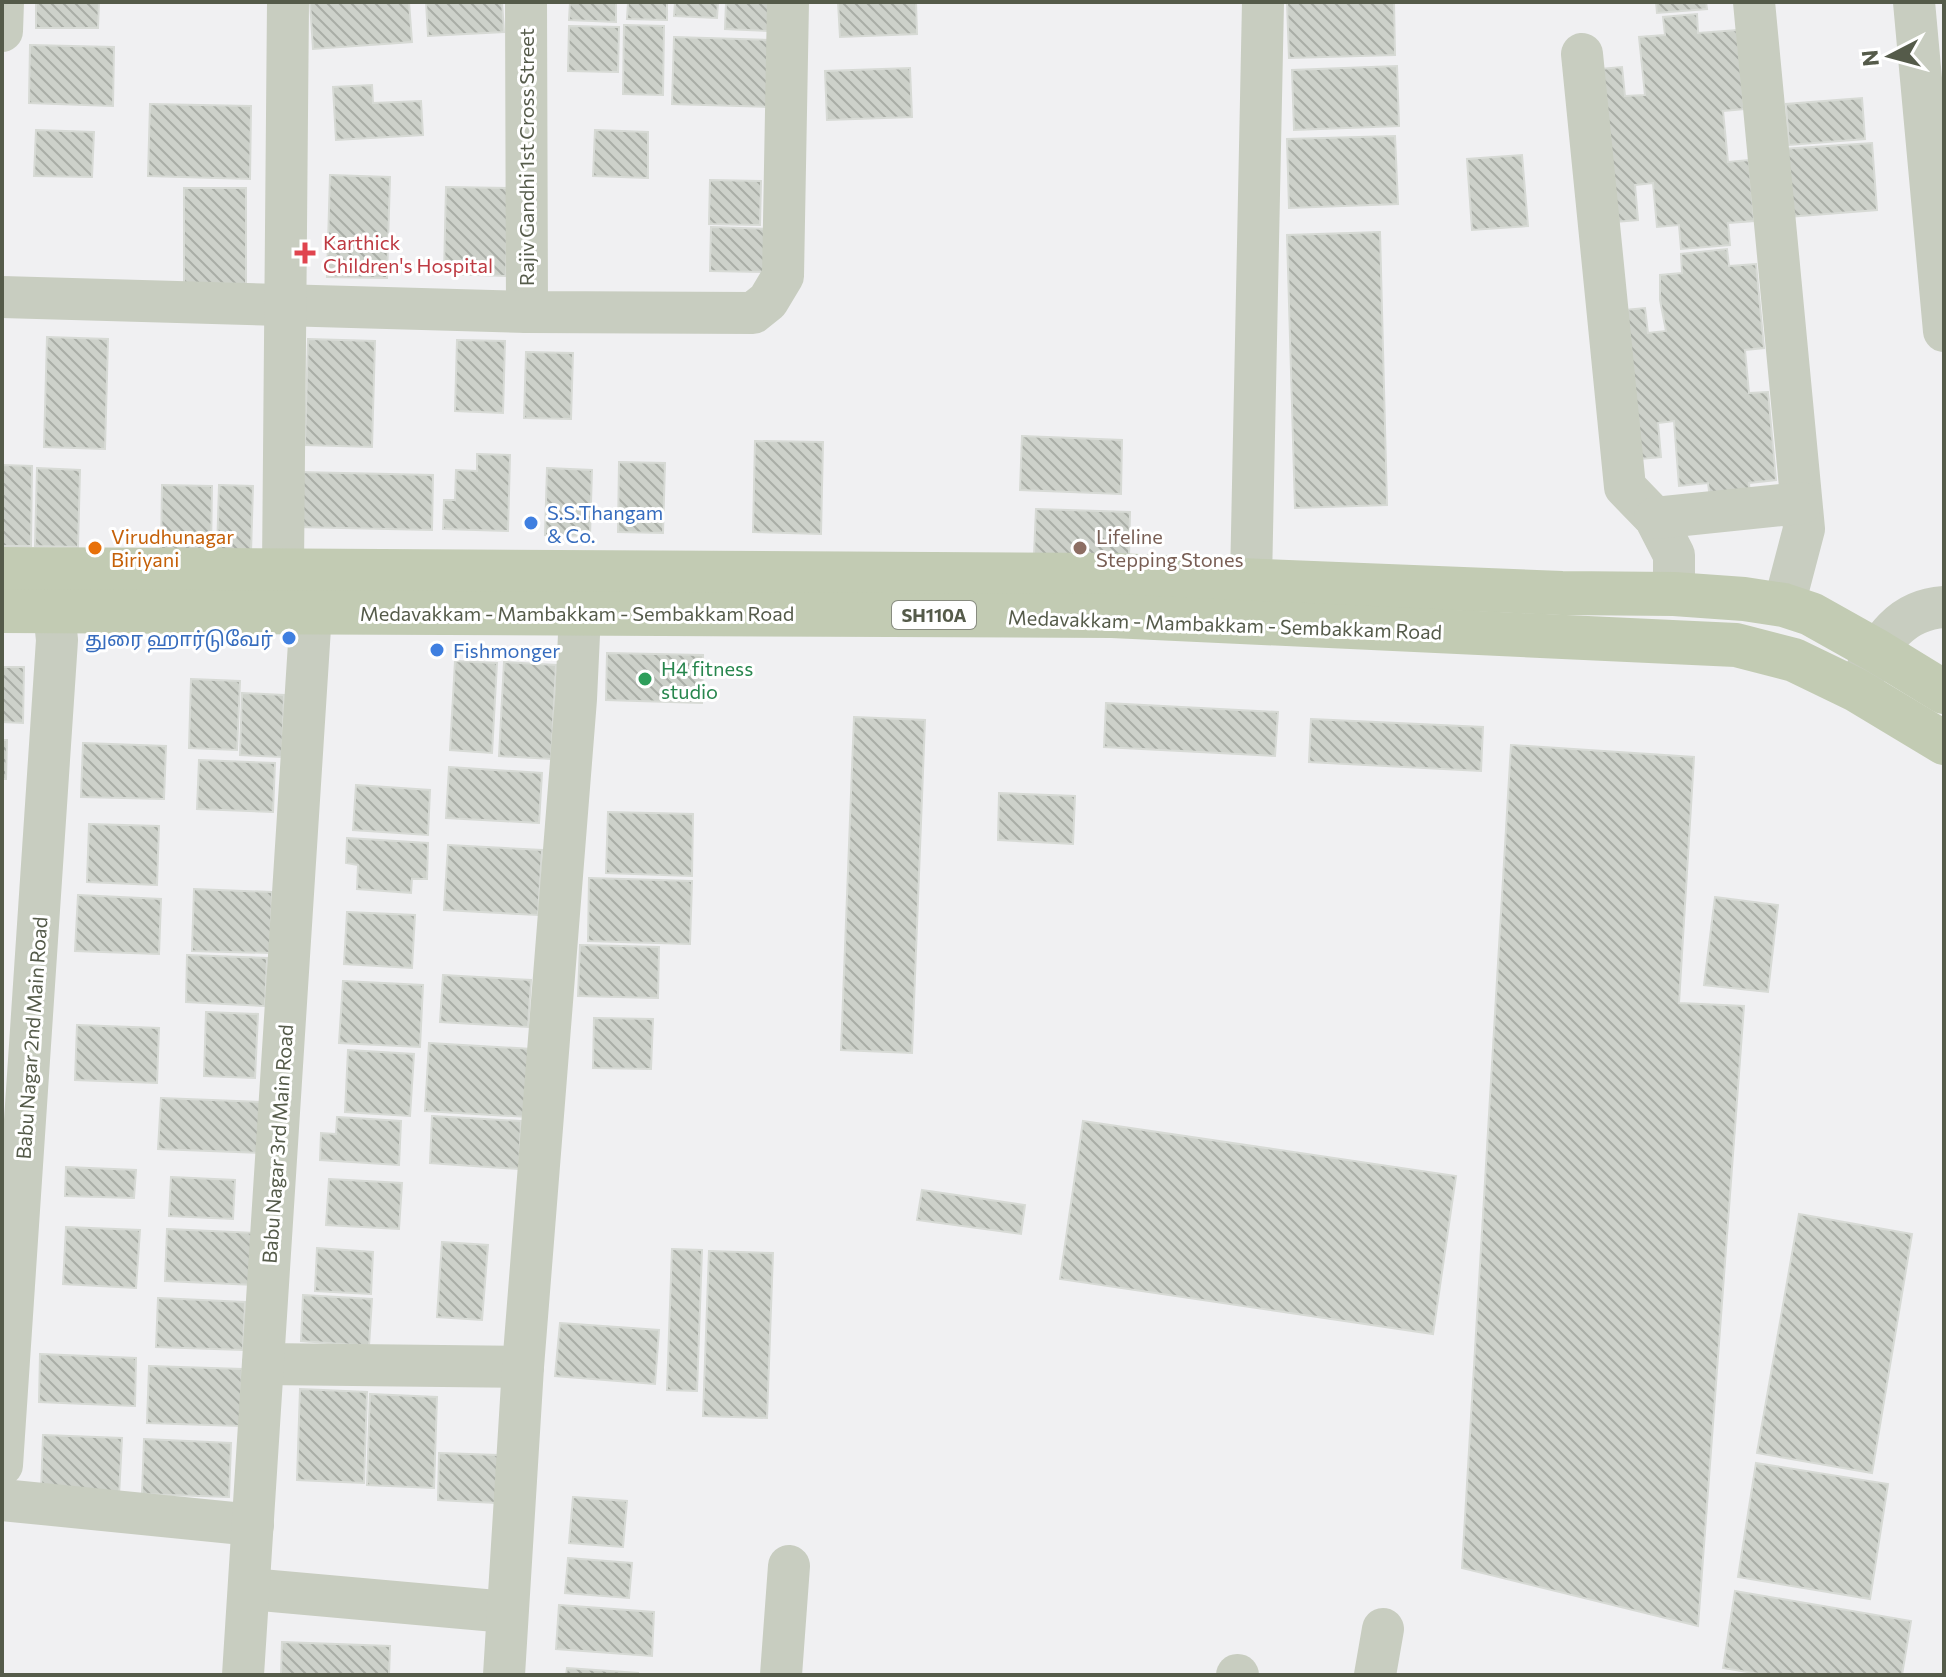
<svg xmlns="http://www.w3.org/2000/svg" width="1946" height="1677" font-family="Commissioner,'Noto Sans Tamil',sans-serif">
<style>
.building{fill:url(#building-back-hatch);stroke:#d7dad5;stroke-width:2}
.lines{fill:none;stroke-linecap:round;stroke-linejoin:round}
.minor{stroke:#c8cdc0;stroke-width:42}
.primary{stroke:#c2cbb3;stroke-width:44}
.health-dot{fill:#e0444e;stroke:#fff;stroke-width:3}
.shop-dot{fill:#3f7fe0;stroke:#fff;stroke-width:3}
.food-dot{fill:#e8710a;stroke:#fff;stroke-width:3}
.education-dot{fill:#8d6e63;stroke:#fff;stroke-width:3}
.leisure-dot{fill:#2e9e5b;stroke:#fff;stroke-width:3}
.labels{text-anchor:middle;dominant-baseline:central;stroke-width:6;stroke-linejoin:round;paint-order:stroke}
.shield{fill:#fff;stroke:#888c80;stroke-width:2}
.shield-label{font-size:18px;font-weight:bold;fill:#555b4a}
.street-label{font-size:20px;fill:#555b4a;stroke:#fff}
.health-label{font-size:20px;fill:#be3a42;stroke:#fff;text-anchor:start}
.shop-label{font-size:20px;fill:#366cbe;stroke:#fff;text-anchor:start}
.food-label{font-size:20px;fill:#c56008;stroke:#fff;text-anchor:start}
.education-label{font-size:20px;fill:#785e54;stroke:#fff;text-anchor:start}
.leisure-label{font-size:20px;fill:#27864d;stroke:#fff;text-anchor:start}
</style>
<defs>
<pattern id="building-back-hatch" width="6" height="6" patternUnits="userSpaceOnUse" patternTransform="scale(2)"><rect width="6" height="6" fill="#cdd1ca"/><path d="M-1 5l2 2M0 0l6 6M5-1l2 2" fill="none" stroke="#a9ada6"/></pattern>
</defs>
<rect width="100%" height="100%" fill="#f0f0f2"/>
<g class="building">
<path d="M36,2H99L98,28H36Z"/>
<path d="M310,2H409L412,42L313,49Z"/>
<path d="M426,2H502L504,32L428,36Z"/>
<path d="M570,2H616V22L569,20Z"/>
<path d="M628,2H667V20L627,19Z"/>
<path d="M675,2H718L717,18L674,16Z"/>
<path d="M726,2H769V31L725,29Z"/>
<path d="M838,2H916L917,34L840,37Z"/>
<path d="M1287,2H1394L1395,55L1289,58Z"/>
<path d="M1656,2H1706L1707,9L1657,13Z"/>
<path d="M1697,14L1698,33L1737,30L1744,109L1723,111L1728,162L1749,160L1754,221L1728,223L1730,245L1681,249L1679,225L1657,227L1653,183L1635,185L1638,220L1603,223L1589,70L1622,67L1625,96L1645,95L1639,37L1665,35L1663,17Z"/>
<path d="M624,25L664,26L663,95L623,94Z"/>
<path d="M569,26L619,27L618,72L568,71Z"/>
<path d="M674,37L771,40L769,107L672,104Z"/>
<path d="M30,45L114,47L113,106L29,103Z"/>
<path d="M1397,66L1399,126L1294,130L1292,70Z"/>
<path d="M910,68L912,117L827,120L825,71Z"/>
<path d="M372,85L373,103L421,101L423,135L336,140L333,87Z"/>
<path d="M1862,98L1865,139L1789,145L1786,104Z"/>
<path d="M150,104L251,106L250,179L148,176Z"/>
<path d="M36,130L94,132L92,177L34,176Z"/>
<path d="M595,130L648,132V178L593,176Z"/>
<path d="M1395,136L1398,204L1289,208L1287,139Z"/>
<path d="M1872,143L1877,210L1788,217L1783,149Z"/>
<path d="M1522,155L1528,226L1472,230L1467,159Z"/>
<path d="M330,175L390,177L387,278L327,277Z"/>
<path d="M710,180L761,181L760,225L709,224Z"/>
<path d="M446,187L508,188L506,276L444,274Z"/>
<path d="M184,188H246V284L184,283Z"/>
<path d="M711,227L772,229L771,272L710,271Z"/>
<path d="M1380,232L1387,505L1295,508L1287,235Z"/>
<path d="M1727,249L1729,266L1756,264L1764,348L1745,350L1749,393L1768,392L1776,480L1749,483L1750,495L1710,499L1708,483L1679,486L1674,421L1658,423L1661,457L1629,460L1615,311L1645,308L1648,333L1666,331L1660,300V275L1682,273L1681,254Z"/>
<path d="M47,337L108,339L105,449L44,447Z"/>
<path d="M308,339L375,341L372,447L305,445Z"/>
<path d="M457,340L505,341L503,413L455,411Z"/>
<path d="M526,352L573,353L571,419L524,418Z"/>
<path d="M1022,436L1122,440L1121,494L1020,490Z"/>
<path d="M755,441L823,442L821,534L753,532Z"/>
<path d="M477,454L510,455L508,531L443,529L444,500H455L456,470L477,471Z"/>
<path d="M619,462L665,463L663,533L618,532Z"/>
<path d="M2,465L32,466L31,546H2Z"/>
<path d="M37,468L80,470L78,547L35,546Z"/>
<path d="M547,468L592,470L590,536L545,535Z"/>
<path d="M299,472L433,475L432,530L297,527Z"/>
<path d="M162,485L212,486L211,554L161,553Z"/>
<path d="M219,485L253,486L251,553L217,552Z"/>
<path d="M1036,509L1130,512L1129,558L1034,555Z"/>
<path d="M607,653L703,655L702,703L606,700Z"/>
<path d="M455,661L497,663L492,753L450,750Z"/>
<path d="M504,662L556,665L551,759L499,756Z"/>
<path d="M2,667H24L23,723L2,722Z"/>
<path d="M191,679L240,681L237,750L189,748Z"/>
<path d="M242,693L284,695L282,757L240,755Z"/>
<path d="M1106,703L1278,712L1275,756L1104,747Z"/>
<path d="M854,717L925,720L912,1053L841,1050Z"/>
<path d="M1311,719L1483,727L1481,771L1309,762Z"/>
<path d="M2,740H7L6,779H2Z"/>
<path d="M83,743L166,746L164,799L81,797Z"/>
<path d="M1511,745L1694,757L1679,1003L1744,1006L1698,1626L1462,1568Z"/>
<path d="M199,760L275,763L273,812L197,809Z"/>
<path d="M449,767L542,773L539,823L446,818Z"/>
<path d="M356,785L430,790L428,835L353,830Z"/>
<path d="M999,793L1075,796L1073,844L998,840Z"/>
<path d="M608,812L693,814L692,876L606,873Z"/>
<path d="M89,824L159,826L157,885L87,882Z"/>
<path d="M347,838L428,843L427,879H412L411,893L357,889L358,865L346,863Z"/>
<path d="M448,845L542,850L538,915L444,910Z"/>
<path d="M589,878L692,881L690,944L588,941Z"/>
<path d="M194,889L272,892L270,953L192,951Z"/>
<path d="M78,895L161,899L159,954L75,951Z"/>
<path d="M1715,897L1778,905L1768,992L1704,985Z"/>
<path d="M347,912L415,915L412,968L344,964Z"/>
<path d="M580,945L659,947L658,998L578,996Z"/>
<path d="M187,955L267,958L265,1006L186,1002Z"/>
<path d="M443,975L531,980L528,1027L440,1022Z"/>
<path d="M343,981L423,985L420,1047L339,1043Z"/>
<path d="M206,1012L258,1014L255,1078L204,1076Z"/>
<path d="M594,1018L653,1019L651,1069L593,1068Z"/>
<path d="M77,1025L159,1028L157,1083L75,1080Z"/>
<path d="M429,1043L532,1049L529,1117L425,1111Z"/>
<path d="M348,1050L414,1054L410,1116L345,1112Z"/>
<path d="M161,1098L262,1102L260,1153L158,1149Z"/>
<path d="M432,1116L521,1121L519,1169L430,1163Z"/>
<path d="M337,1117L401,1121L399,1165L320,1160L321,1133L336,1134Z"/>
<path d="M1083,1121L1456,1176L1433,1334L1060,1279Z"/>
<path d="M66,1167L136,1170L134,1198L65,1196Z"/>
<path d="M171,1177L235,1180L233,1219L169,1216Z"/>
<path d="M329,1179L402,1183L399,1229L326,1225Z"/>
<path d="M922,1190L1025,1205L1021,1234L917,1220Z"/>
<path d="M1799,1214L1912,1234L1872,1473L1757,1453Z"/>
<path d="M66,1227L140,1230L136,1288L63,1284Z"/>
<path d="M167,1229L258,1233L256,1285L165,1281Z"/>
<path d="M442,1242L488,1245L482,1320L437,1317Z"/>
<path d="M317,1248L373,1252L371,1294L315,1291Z"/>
<path d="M672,1249L702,1250L697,1391L667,1390Z"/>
<path d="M709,1251L773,1253L767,1418L703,1416Z"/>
<path d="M303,1295L372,1299L369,1346L301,1341Z"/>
<path d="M158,1298L245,1302L243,1350L156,1347Z"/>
<path d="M560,1323L659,1330L655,1384L555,1376Z"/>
<path d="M40,1354L136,1358L135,1406L39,1402Z"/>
<path d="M149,1366L242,1369L240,1426L147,1423Z"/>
<path d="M300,1389L367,1392L364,1483L297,1480Z"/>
<path d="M370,1394L437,1397L434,1488L367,1485Z"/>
<path d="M43,1435L122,1438L119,1496L41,1492Z"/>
<path d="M144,1439L231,1443L229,1497L142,1494Z"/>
<path d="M439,1453L498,1455L496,1503L438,1500Z"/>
<path d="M1756,1463L1888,1484L1870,1599L1738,1577Z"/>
<path d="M573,1497L627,1501L623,1547L569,1543Z"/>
<path d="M568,1558L632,1563L629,1598L565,1593Z"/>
<path d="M1735,1591L1911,1621L1902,1675H1765L1723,1668Z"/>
<path d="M559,1605L654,1612L652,1656L556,1649Z"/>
<path d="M282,1642L390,1646L389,1675H281Z"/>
<path d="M567,1668L638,1673V1675H566Z"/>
</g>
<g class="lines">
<g class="minor">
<path d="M526,2L527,312"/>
<path d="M1754,2L1804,529L1784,605"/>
<path d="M1914,2L1944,331"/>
<path d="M2,31L3,2"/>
<path d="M1582,54L1625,487L1655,518L1674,555V594"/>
<path d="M2,297L527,312L753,313L768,301L783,276L788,2"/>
<path d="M1655,518L1801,503"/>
<path d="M283,569L288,2"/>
<path d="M1251,581L1263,2"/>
<path d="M1860,682C1881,644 1897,610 1944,607"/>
<path d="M263,1364L523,1367"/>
<path d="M2,1465L57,640L54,611"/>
<path d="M2,1500L253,1525"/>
<path d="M249,1589L507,1612"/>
<path d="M243,1675L311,612L309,579"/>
<path d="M504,1675L523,1367L576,699L580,613"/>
<path d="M781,1675L789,1566"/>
<path d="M1237,1675H1238"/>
<path d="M1375,1675L1383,1629"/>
</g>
<g class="primary">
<path d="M2,569L1113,575L1562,593L1674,594L1744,599L1784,605L1811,614L1877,651L1944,692"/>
<path d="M2,611L1112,616L1736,645L1794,660L1856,690L1944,743"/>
</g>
</g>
<path class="health-dot" d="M301 241h8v8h8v8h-8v8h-8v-8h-8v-8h8z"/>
<g class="shop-dot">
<circle cx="531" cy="523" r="8"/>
<circle cx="289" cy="638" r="8"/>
<circle cx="437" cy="650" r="8"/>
</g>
<circle class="food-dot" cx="95" cy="548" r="8"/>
<circle class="education-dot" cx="1080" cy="548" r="8"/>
<circle class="leisure-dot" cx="645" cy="679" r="8"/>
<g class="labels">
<rect class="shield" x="892" y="601" width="84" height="28" rx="6"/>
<g class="shield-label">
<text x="934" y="615">SH110A</text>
</g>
<g class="street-label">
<text transform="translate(526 157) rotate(-90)">Rajiv Gandhi 1st Cross Street</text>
<text x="577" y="613">Medavakkam - Mambakkam - Sembakkam Road</text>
<text transform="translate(1225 624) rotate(2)">Medavakkam - Mambakkam - Sembakkam Road</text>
<text transform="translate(31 1038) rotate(-86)">Babu Nagar 2nd Main Road</text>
<text transform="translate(277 1144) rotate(-86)">Babu Nagar 3rd Main Road</text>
</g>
<g class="health-label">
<text x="323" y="242">Karthick<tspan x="323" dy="23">Children's Hospital</tspan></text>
</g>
<g class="shop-label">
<text x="547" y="512">S.S.Thangam<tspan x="547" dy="23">&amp; Co.</tspan></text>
<text x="273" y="638" text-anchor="end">துரை ஹார்டுவேர்</text>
<text x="453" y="650">Fishmonger</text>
</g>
<g class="food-label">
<text x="111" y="536">Virudhunagar<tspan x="111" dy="23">Biriyani</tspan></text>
</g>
<g class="education-label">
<text x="1096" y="536">Lifeline<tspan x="1096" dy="23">Stepping Stones</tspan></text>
</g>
<g class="leisure-label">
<text x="661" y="668">H4 fitness<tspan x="661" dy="23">studio</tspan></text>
</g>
</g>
<rect width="1946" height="1677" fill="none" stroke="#555b4a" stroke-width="8"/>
<g transform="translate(1890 56) rotate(264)" stroke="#ffffff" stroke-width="6" paint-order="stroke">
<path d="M0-6L14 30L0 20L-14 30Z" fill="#555b4a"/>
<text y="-12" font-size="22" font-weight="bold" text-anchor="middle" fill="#555b4a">N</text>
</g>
</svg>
